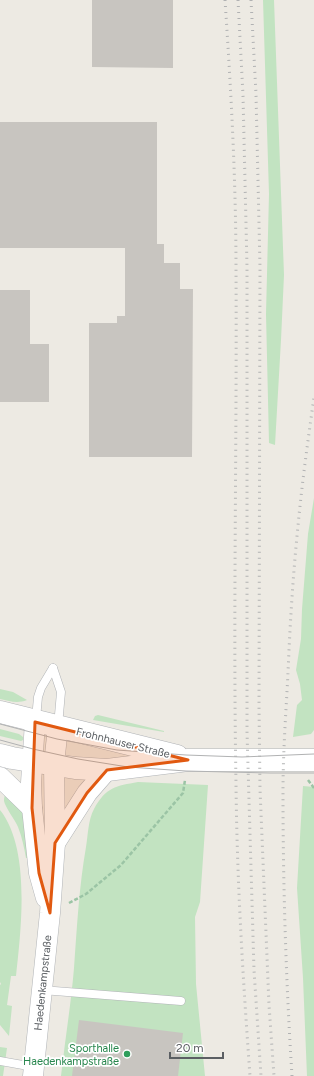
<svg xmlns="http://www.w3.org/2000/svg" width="314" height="1076" font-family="Figtree,sans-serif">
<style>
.green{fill:#c2e3c1}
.building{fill:#c8c5c0}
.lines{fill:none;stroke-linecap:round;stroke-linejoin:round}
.service-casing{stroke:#b1b4b7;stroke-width:9}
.tertiary-casing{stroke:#b1b4b7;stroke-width:21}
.secondary-casing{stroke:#b0b3b7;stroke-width:23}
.path{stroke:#9bc4a5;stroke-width:2.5;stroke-dasharray:4 2;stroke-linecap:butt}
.service{stroke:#fff;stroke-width:8}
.tertiary{stroke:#fff;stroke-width:20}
.secondary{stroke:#fff;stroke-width:22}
.tram{stroke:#b1b2b3;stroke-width:1}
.rail{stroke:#b1b2b3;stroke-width:3;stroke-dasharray:1 5;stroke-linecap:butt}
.marked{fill:#e15910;fill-opacity:0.2;stroke:#e15910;stroke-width:3;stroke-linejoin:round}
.leisure-dot{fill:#2e9e5b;stroke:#fff;stroke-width:1.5}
.labels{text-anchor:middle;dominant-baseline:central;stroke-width:3.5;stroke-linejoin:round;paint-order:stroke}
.street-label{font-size:11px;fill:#5b5f63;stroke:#fff}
.leisure-label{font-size:11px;fill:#27864d;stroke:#fff;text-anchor:end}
</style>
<rect width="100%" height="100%" fill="#edeae3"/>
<g class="green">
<path d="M263,0H274L284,275L281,340L275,445L269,443L266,314L269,194Z"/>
<path d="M314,498V730L311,734L293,737L297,705L302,700L300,684L296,670L301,639L302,609L308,534Z"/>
<path d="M0,689L13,692L27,700C17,704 10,701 0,699Z"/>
<path d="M98,715L164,731V732L93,720L95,716Z"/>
<path d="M0,729L19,734L23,737V740L21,741L0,736Z"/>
<path d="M138,782L208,785L200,902L195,917L196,984L205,1076H61C65,1040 71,1004 74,968C77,927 79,887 86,847C88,835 88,820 94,809C106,787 116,786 138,782Z"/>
<path d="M303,786L314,787V1076H307L303,978L297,888Z"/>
<path d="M5,795L23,810L28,858H26C24,847 22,837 18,827C15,820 5,807 4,801C4,800 4,797 5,795Z"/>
<path d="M0,810C31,849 21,930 16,976H11L7,1005L12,1006L9,1036L0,1025V985L1,984L0,982Z"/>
<path d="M0,1047L7,1048L3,1076H0Z"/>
</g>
<g class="building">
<path d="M92,0H173V68L92,67Z"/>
<path d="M0,122H157V244H164V263H180V289H193L192,457H89V323H117V316H125V248H0Z"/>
<path d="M0,290H30V344H49V402H0Z"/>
<path d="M79,1020L183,1033L178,1076H72Z"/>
</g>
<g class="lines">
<g class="service-casing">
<g id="service">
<path d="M53,668L61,692L58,726"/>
<path d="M36,719L38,697L41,688L53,668"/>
<path d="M42,990L181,1001"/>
<path d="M0,1061L34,1067"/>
</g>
</g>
<g class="tertiary-casing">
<g id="tertiary">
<path d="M35,722L31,783L32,808L39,873L46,898"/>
<path d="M0,777L32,808"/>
<path d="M55,843L87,793L107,770"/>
<path d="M33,1076L50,913L55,843L54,764L58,727"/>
</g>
</g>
<g class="secondary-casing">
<g id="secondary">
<path d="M0,712L177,756"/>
<path d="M0,755L12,758L75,768L107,770L188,760H314"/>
</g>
</g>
<g class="path">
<path d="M308,780L314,788"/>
<path d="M69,903L86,894L121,865L183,793L185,780"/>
</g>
<use href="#service" class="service"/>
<use href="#tertiary" class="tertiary"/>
<use href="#secondary" class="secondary"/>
<g class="tram">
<path d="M0,724L57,739L117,750L186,755L242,757L314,754"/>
<path d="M0,740L33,749L78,759L128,767L186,771L270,773H314"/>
</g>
<g class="rail">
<path d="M225,0C231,90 236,180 236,270C237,442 233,613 236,784C237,882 243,979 250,1076"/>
<path d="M238,0L243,95L247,267V732L254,970L261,1076"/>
<path d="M251,0L256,94L260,267L259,706L260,789L269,1005L274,1076"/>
<path d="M292,1076C286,981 283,887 283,792C283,752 286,712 288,673C290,624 293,575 298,526C302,483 308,440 314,397"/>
</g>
</g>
<path class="marked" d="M35,722L188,760L107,770L87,793L55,843L50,913L39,873L32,808Z"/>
<circle class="leisure-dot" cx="127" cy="1054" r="4"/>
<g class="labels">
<g class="street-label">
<text transform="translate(123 743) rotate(14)">Frohnhauser Straße</text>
<text transform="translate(43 983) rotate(-84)">Haedenkampstraße</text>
</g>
<g class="leisure-label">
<text x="119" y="1048">Sporthalle<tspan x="119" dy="13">Haedenkampstraße</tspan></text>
</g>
</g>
<path d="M170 1052v6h53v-6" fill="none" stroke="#5b5f63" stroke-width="2"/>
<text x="176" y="1052" font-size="12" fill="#5b5f63" stroke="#ffffff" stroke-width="3" paint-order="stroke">20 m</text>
</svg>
